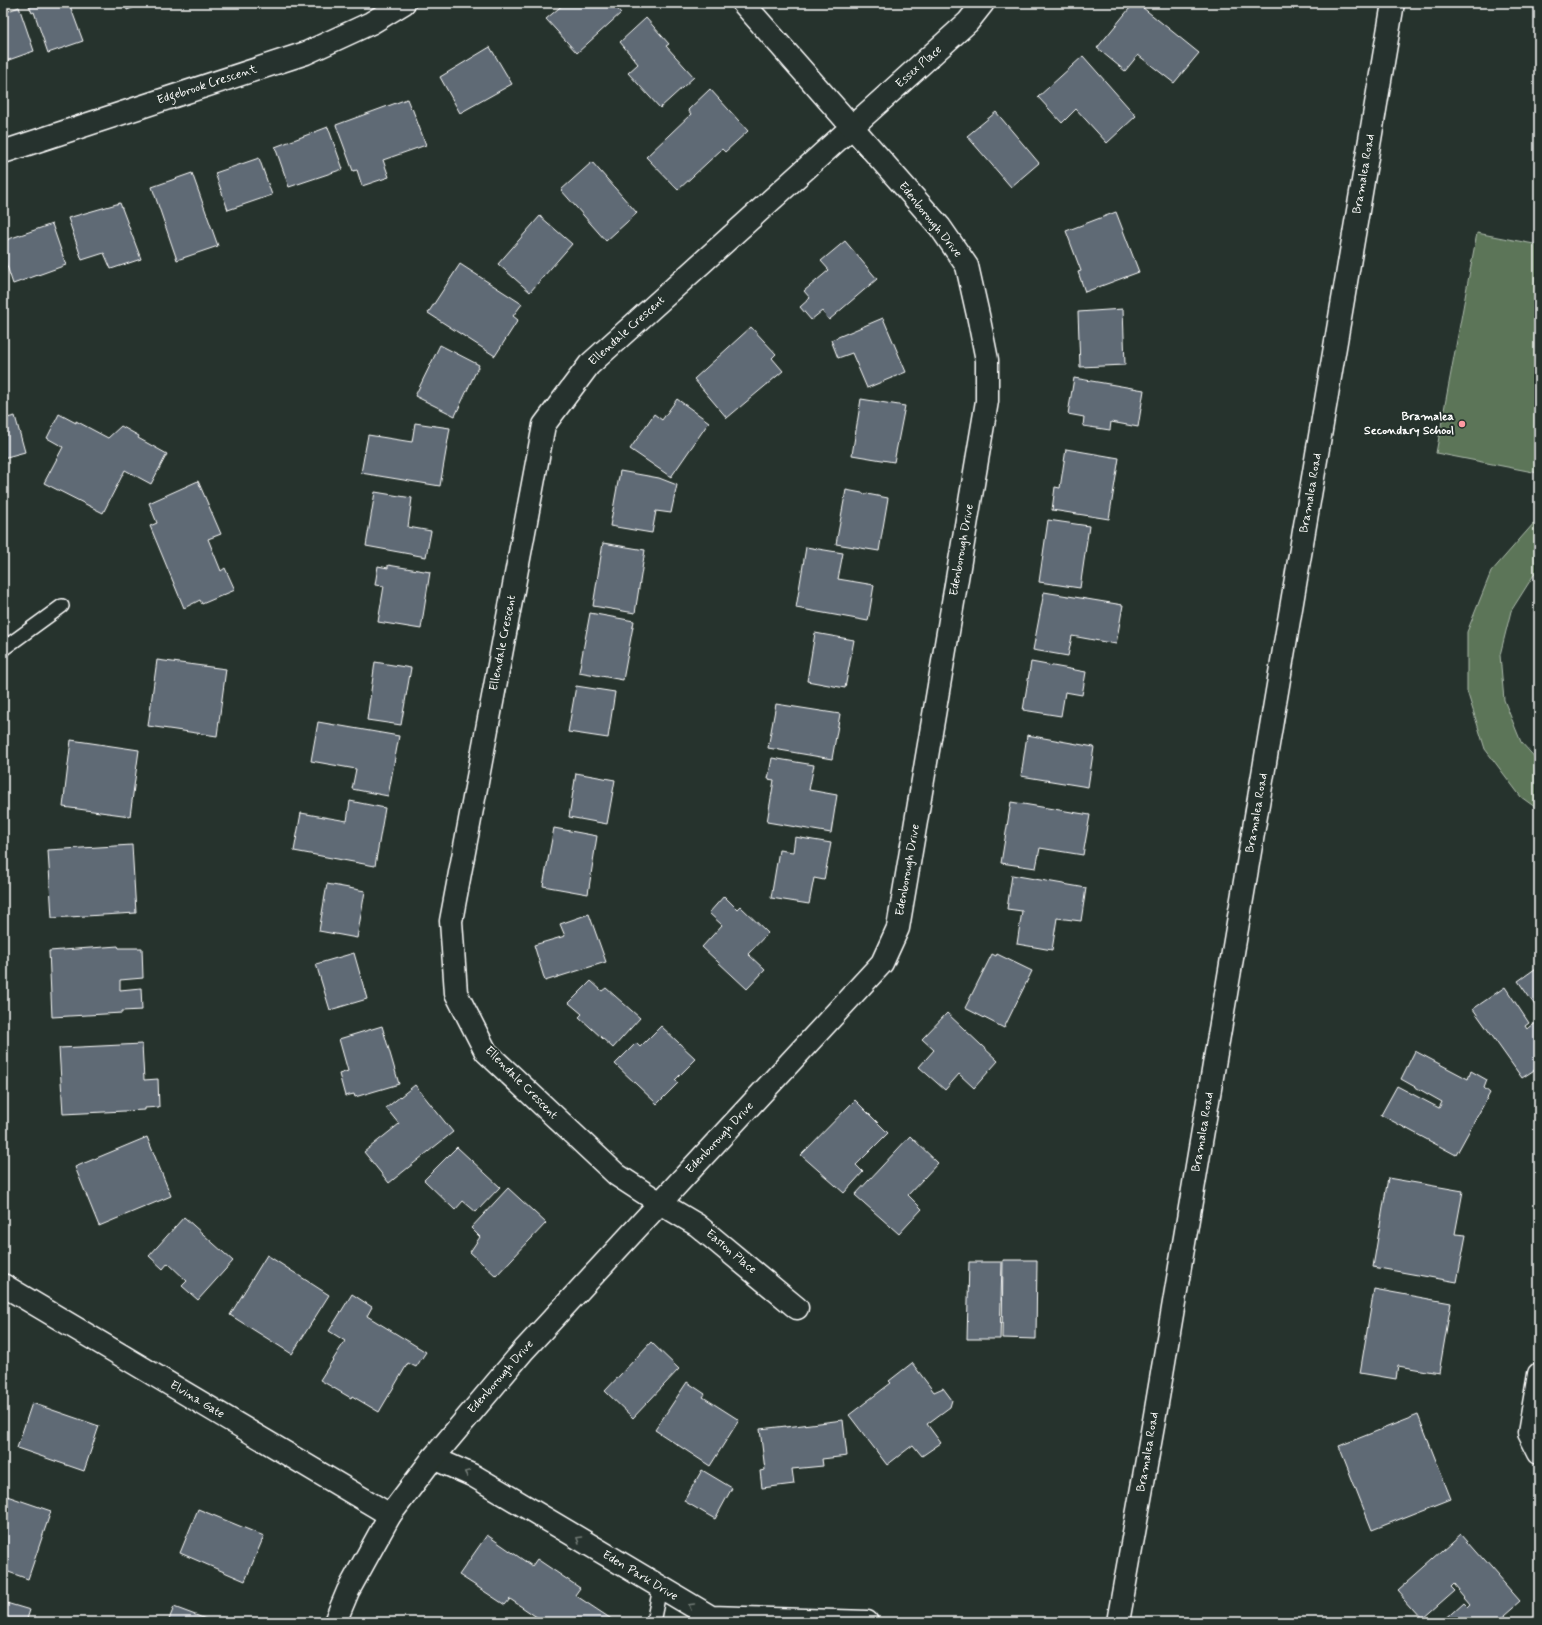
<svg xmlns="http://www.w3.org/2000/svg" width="1542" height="1625" font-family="Mynerve,sans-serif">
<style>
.green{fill:#5b7459;stroke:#adbaac}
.building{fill:#5f6b75;stroke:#fff}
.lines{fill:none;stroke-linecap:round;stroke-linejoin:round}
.lane-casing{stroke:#fff;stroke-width:16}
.street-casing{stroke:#fff;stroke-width:25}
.secondary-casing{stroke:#fff;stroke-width:25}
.lane{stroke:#26332d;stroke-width:13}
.street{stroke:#26332d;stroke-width:22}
.secondary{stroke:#26332d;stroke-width:22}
.oneway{stroke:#727a76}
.poi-dot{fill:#ff9aa2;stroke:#26332d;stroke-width:1.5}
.labels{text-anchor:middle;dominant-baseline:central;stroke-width:4;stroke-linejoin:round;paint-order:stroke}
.street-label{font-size:12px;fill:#fff;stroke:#26332d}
.poi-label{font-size:12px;font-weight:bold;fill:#fff;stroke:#26332d;text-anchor:end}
</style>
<rect width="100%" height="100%" fill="#26332d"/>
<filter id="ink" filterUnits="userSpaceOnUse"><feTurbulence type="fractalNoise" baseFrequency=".025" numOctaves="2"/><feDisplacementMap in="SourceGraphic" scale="8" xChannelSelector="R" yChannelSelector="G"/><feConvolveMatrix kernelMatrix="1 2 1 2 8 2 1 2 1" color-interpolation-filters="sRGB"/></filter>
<g filter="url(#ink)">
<g class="green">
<path d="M1477,233L1539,245L1538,473L1436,453Z"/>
<path d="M1539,520V569L1535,573L1511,611L1500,655L1504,700L1521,742L1539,762V810L1521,797L1485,749L1467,691V632L1491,572L1534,523Z"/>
</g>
<g class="building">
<path d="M28,3H69L83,41L48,53L34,12L32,13Z"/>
<path d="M125,3H146L127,10Z"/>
<path d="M565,3H612L621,13L577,53L546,19Z"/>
<path d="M1134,3H1137L1199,53L1174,83L1138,55L1125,71L1097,48Z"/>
<path d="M19,7L34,51L3,62V13Z"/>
<path d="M646,18L669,44L666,46L694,77L660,108L628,73L638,64L620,42Z"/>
<path d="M490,47L512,84L460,113L440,77Z"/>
<path d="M1083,56L1136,116L1107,143L1076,109L1062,123L1038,97Z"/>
<path d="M710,89L748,131L725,152L722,149L678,190L646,157L691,114L688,110Z"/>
<path d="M407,99L411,109L412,108L426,145L383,160L389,177L362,186L357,170L353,171L336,125Z"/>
<path d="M996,112L1039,163L1011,187L967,136Z"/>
<path d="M328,127L343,169L289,187L275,147Z"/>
<path d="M259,158L272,195L228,210L215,173Z"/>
<path d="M592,162L637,213L606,241L561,190Z"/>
<path d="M192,173L218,246L177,260L152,187Z"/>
<path d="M120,203L141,259L111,269L104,253L82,260L68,218Z"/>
<path d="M1116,212L1139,272L1085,292L1078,272L1081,271L1066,231Z"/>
<path d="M540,216L572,244L530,292L498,264Z"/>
<path d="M52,224L66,265L13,284L3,254V241Z"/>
<path d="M845,241L877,279L829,320L822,311L811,320L800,307L810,298L804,291L829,270L821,261Z"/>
<path d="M460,264L522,304L513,316L518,320L495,356L428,313Z"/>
<path d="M1123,309L1125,365L1080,367L1078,312Z"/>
<path d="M883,318L906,372L867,388L852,353L838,358L831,340Z"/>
<path d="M751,327L776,354L772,358L783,371L727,418L694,379Z"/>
<path d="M440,345L479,365L455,416L415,396Z"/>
<path d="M1074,378L1144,390L1138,427L1111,422L1110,430L1083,426L1084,417L1068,414Z"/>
<path d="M677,399L709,422L671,477L630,449L654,414L662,420Z"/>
<path d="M861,399L905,406L894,462L852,455Z"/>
<path d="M59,414L76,423V421L108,438L121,426L139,436L138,438L167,454L151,484L125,470L103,513L44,483L63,447L47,438Z"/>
<path d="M15,416L25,452L3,458V419Z"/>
<path d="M415,423L450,428L440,486L361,473L368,435L412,442Z"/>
<path d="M1066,449L1119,458L1109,519L1052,510L1055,487L1060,488Z"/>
<path d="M620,471L659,478L677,485L671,513L656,511L652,533L610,526Z"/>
<path d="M198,481L221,534L208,539L221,571L225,568L235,590L202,604L200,600L184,608L150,526L157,523L149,503Z"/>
<path d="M846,490L888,498L879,551L836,544Z"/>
<path d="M375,492L412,498L408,527L431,531L426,557L366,546Z"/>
<path d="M1048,520L1089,526L1080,588L1039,582Z"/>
<path d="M603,543L645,550L635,613L593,606Z"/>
<path d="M806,547L843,553L838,579L874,585L868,621L796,608Z"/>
<path d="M388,565L430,572L421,629L378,622L384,586L375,585L378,566L388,568Z"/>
<path d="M1044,592L1123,605L1116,644L1072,636L1068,656L1033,650Z"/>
<path d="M590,613L634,621L623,680L579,672Z"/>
<path d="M815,633L854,640L845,688L807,681Z"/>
<path d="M157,660L226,669L217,736L148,726Z"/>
<path d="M375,662L411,668L401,725L367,720Z"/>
<path d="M1031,662L1086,672L1082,695L1065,692L1061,716L1023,710Z"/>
<path d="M576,686L615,692L608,738L568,732Z"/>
<path d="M776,704L840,714L832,759L768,748Z"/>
<path d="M318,722L399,736L388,796L352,789L356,769L311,761Z"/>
<path d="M1027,735L1094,747L1088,787L1021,776Z"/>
<path d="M71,740L139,750L130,816L63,807Z"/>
<path d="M772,758L814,765L809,790L837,795L831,833L767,822L774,780L768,779Z"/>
<path d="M576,773L615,780L607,824L569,817Z"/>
<path d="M350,801L385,808L375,866L294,851L301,813L347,821Z"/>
<path d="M1011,802L1090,815L1083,855L1040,848L1036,868L1001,863Z"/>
<path d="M554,828L597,836L588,894L543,886Z"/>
<path d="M795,837L831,843L824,880L814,878L809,904L771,898L779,850L793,852Z"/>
<path d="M132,845L136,913L52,918L48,850Z"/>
<path d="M1012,875L1086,888L1081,921L1057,918L1052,950L1017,944L1022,911L1007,909Z"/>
<path d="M327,884L365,891L357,938L319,931Z"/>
<path d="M724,896L737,909L740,906L768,933L748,954L765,970L747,989L702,947L722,925L709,913Z"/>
<path d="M589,914L606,962L545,981L534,945L565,936L560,924Z"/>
<path d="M118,946L119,948H142L143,978L120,980V990L141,988L142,1010L122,1011V1013L52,1017L49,951Z"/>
<path d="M354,953L367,999L330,1010L316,964Z"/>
<path d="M992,954L996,956L997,954L1032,971L1004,1028L965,1008Z"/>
<path d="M1539,966V1011L1518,981Z"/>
<path d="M591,981L602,991L606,988L640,1018L613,1048L579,1017L582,1014L569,1003Z"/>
<path d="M1505,987L1529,1023L1525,1026L1527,1029L1539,1021V1067L1522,1078L1473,1009Z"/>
<path d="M947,1013L998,1061L974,1088L959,1074L945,1090L919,1067L934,1050L922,1039Z"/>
<path d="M382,1026L399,1084L355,1097L354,1094L345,1096L339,1074L348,1071L339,1039Z"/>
<path d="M661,1026L696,1059L675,1080L678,1083L657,1104L615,1064L636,1043L640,1047Z"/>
<path d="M142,1044L144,1080L158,1079L159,1107L145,1108V1110L63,1114L59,1048Z"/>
<path d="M1415,1051L1468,1079L1471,1071L1487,1080L1484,1088L1490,1093L1456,1155L1381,1115L1397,1086L1439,1108L1442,1102L1401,1079Z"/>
<path d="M415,1085L453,1132L389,1183L364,1152L399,1124L386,1108Z"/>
<path d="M855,1100L888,1133L856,1165L863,1172L844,1193L801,1155Z"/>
<path d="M910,1136L938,1163L908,1195L922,1209L899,1234L855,1195Z"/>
<path d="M147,1137L171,1196L99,1226L75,1167Z"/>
<path d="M457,1147L500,1187L476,1212L463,1201L455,1210L424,1180Z"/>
<path d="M1388,1178L1463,1191L1455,1234L1466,1235L1457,1282L1373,1267Z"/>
<path d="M508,1188L546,1223L496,1276L470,1252L480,1237L471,1228Z"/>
<path d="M184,1217L233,1261L198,1300L182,1286L187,1281L168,1263L163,1269L149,1256Z"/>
<path d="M267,1255L329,1295L292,1354L230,1315Z"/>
<path d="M1003,1260H1037L1036,1339L1002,1338Z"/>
<path d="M969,1262H1002L1000,1339H967Z"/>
<path d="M1374,1289L1451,1303L1439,1373L1398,1366L1396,1379L1360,1373Z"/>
<path d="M352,1294L372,1307L367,1316L426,1352L416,1367L408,1363L379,1412L352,1396L351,1398L320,1380L345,1341L329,1331Z"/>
<path d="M651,1342L679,1369L633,1418L605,1391Z"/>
<path d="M912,1363L934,1392L943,1388L952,1400L950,1407L927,1424L941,1443L922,1456L913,1445L887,1465L849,1415L891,1383L889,1381Z"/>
<path d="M687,1382L705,1394L703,1397L739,1420L710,1466L655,1430Z"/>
<path d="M32,1403L99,1426L84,1471L17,1448Z"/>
<path d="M1418,1415L1451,1499L1372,1530L1339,1446Z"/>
<path d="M843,1420L847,1456L822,1459L823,1466L792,1469L794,1484L762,1488L760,1471L765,1470L760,1429L786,1426V1427Z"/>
<path d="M702,1470L732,1488L715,1519L684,1501Z"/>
<path d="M7,1496L51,1511L28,1579L3,1570V1510Z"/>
<path d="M198,1509L264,1536L245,1581L180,1553Z"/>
<path d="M1461,1534L1520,1601L1496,1622H1442L1464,1602L1468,1606L1471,1603L1454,1583L1451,1586L1455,1590L1422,1619L1397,1591Z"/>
<path d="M487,1535L532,1566L537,1559L580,1588L575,1595L616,1622H544L510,1599L505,1605L476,1586L459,1575Z"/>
<path d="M3,1602L30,1610L26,1622H3Z"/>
<path d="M174,1607L214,1622H168Z"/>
</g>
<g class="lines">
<g class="lane-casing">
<g id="lane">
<path d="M3,649L62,606"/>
<path d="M653,1622L660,1588"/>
</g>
</g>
<g class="street-casing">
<g id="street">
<path d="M3,152L306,53L371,23L404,3"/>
<path d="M3,1285L390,1515"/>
<path d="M797,1308L697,1225L660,1203L617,1175L486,1052L456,993L451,921L544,425L589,365L968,22L983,3"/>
<path d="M1539,1374L1529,1433L1539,1453"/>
<path d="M433,1458L474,1476L711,1617L867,1622"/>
<path d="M335,1622L348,1591L390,1515L433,1458L524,1350L882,963L898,928L987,401V360L978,315L967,266L940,227L743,3"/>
</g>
</g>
<g class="secondary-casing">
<path id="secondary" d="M1118,1622L1155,1415L1393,3"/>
</g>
<use href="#lane" class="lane"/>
<use href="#street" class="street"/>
<use href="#secondary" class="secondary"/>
</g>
<defs><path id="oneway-chevron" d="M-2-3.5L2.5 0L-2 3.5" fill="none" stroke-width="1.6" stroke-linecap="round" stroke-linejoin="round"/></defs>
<g class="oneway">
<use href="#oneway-chevron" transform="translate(467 1473) rotate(-157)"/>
<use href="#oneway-chevron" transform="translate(579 1539) rotate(-149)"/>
<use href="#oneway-chevron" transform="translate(691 1606) rotate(-150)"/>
</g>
</g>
<circle class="poi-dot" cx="1462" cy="424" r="4"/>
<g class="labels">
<g class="street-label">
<text transform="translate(919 67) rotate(-42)">Essex Place</text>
<text transform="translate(207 85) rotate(-18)">Edgebrook Crescent</text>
<text transform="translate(1364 174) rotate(-80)">Bramalea Road</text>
<text transform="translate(930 220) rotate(51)">Edenborough Drive</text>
<text transform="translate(627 331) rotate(-42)">Ellendale Crescent</text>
<text transform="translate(1311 493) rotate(-80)">Bramalea Road</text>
<text transform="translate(962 550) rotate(-80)">Edenborough Drive</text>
<text transform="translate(503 643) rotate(-79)">Ellendale Crescent</text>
<text transform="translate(1257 813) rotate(-80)">Bramalea Road</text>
<text transform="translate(908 870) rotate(-80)">Edenborough Drive</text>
<text transform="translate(521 1083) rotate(45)">Ellendale Crescent</text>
<text transform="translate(1203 1132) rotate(-80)">Bramalea Road</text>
<text transform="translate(720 1138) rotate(-47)">Edenborough Drive</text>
<text transform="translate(731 1252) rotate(40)">Easton Place</text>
<text transform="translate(501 1377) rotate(-49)">Edenborough Drive</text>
<text transform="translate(197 1400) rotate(31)">Elvina Gate</text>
<text transform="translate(1148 1452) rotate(-80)">Bramalea Road</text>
<text transform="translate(640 1576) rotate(31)">Eden Park Drive</text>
</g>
<g class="poi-label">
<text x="1454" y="417">Bramalea<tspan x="1454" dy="14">Secondary School</tspan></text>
</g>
</g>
<rect width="1542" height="1625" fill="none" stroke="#26332d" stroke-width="16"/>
<rect x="8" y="8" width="1526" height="1609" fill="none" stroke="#fff" stroke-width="1.5" filter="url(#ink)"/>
</svg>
